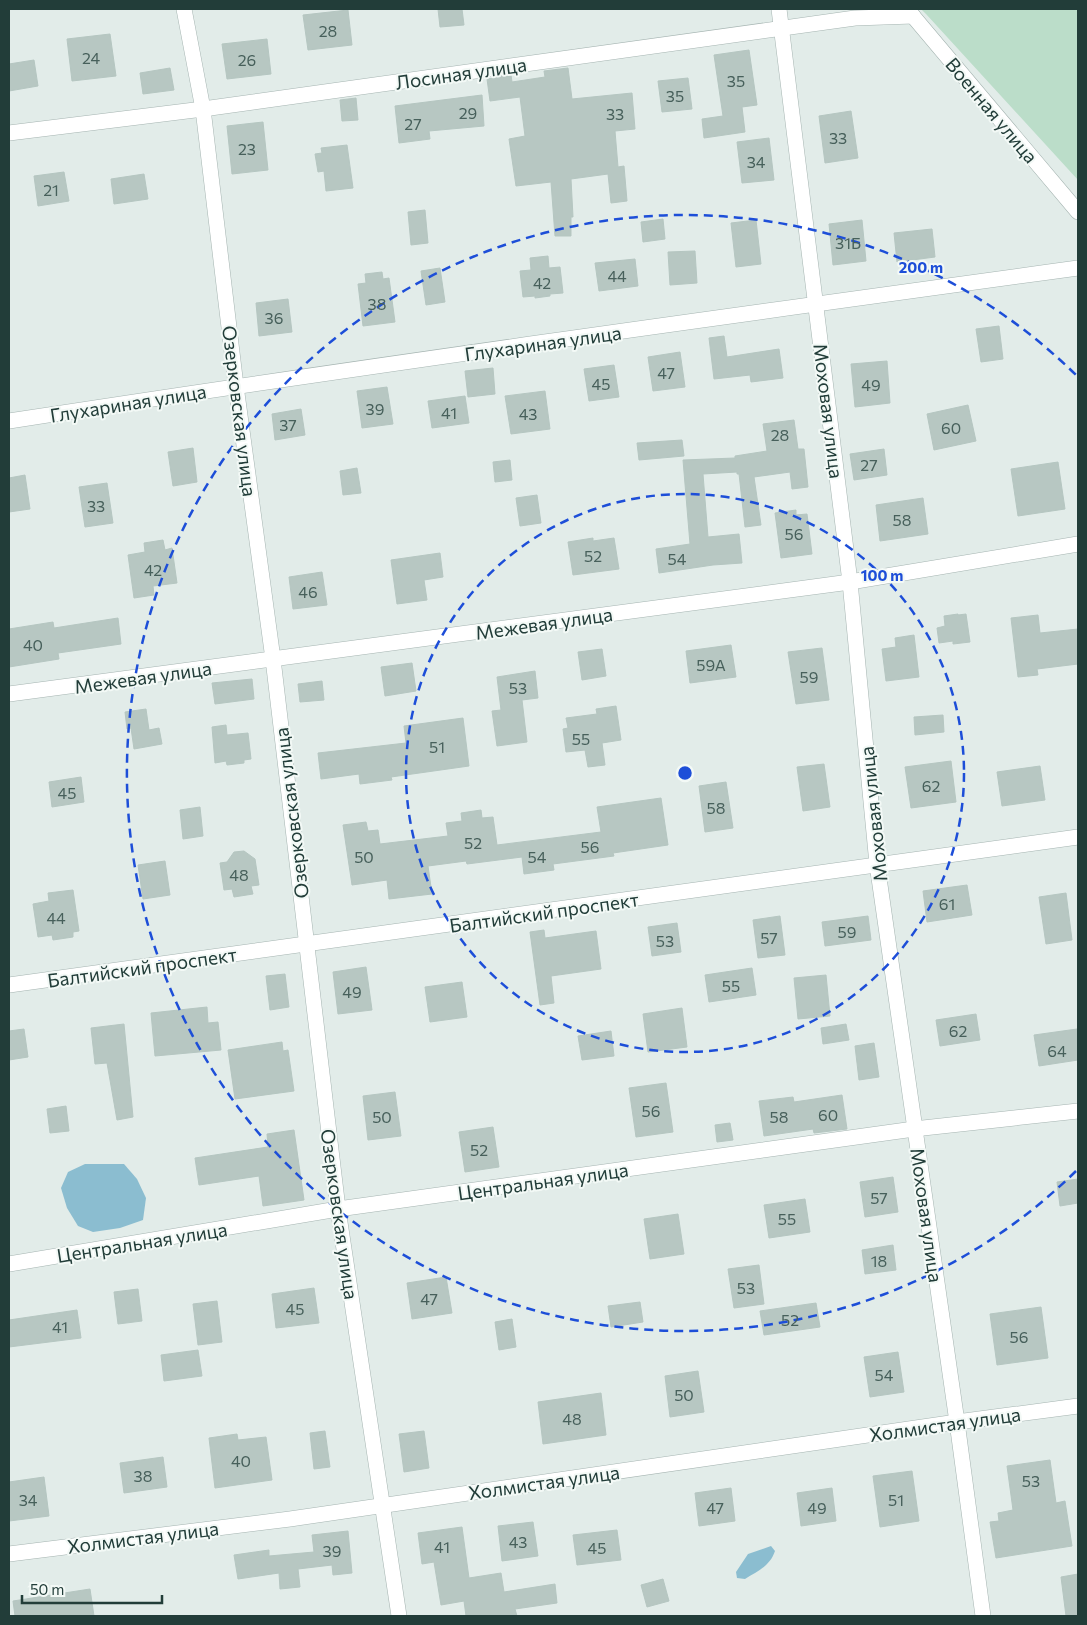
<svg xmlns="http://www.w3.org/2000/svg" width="1087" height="1625" font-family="Commissioner,sans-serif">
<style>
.green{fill:#bbddc9}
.water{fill:#8bbdd0}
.building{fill:#b7c7c2;stroke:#b5c6c1}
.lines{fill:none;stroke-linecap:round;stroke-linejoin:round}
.minor-casing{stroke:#a5b4b1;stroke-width:16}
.minor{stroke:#fff;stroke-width:15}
.ring{fill:none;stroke:#1d4ed8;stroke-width:2.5;stroke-dasharray:9 6}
.labels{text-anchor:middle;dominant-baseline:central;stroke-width:4;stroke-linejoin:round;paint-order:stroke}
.number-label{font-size:16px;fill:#47605b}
.street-label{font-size:19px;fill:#223d39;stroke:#f3f9f6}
.centre{fill:#1d4ed8;stroke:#f3f9f6;stroke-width:2.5}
.ring-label{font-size:15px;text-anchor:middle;font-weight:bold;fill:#1d4ed8;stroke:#f3f9f6;stroke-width:4;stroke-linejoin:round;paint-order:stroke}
</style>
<rect width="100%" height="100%" fill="#e2ece9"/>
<path class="green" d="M921,9H1078V180L926,14Z"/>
<g class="water">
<path d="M85,1164H124L137,1179L146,1198L143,1220L120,1228L93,1232L78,1226L67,1208L61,1188L68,1172Z"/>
<path d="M771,1546L775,1551C770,1566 758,1571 745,1579L737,1578L736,1572L748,1554Z"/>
</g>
<g class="building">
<path d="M438,9H462L464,25L440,27Z"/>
<path d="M348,10L352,45L308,50L303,15Z"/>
<path d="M110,34L116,76L72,81L67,39Z"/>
<path d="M267,39L271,74L227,79L222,44Z"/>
<path d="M749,50L757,105L742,107L745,132L704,138L702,119L723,116L714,55Z"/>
<path d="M34,60L38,86L9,91V64Z"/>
<path d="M170,68L174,90L143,94L140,73Z"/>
<path d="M568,68L572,99L632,93L635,129L615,131L618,167L624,166L627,201L611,203L608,174L571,179L573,217H571V236H555L551,182L516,186L509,139L525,136L520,97L490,101L487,79L511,75L512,82L545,77L544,71Z"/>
<path d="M688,78L692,109L662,112L658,81Z"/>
<path d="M482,95L484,126L429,131L430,139L399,143L395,106Z"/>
<path d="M356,98L358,120L342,121L340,100Z"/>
<path d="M851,111L858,158L825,163L819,116Z"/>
<path d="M263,122L268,170L232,174L227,126Z"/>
<path d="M769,138L774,180L742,183L737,142Z"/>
<path d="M347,145L353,188L326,191L324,171L318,172L315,154L322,153L321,148Z"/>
<path d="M64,172L69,201L38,206L34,176Z"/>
<path d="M144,174L148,199L114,204L111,179Z"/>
<path d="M425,210L428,243L411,245L408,212Z"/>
<path d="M663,219L665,239L643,242L641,222Z"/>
<path d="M756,220L761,264L736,267L731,223Z"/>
<path d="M862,220L866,261L833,265L829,224Z"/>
<path d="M932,229L935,257L897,262L894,233Z"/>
<path d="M695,251L697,283L670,285L668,252Z"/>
<path d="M548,256L549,268L560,267L563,293L550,294V296L535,298V296L523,297L520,271L531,270L530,258Z"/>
<path d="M635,259L638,286L599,291L595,263Z"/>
<path d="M440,268L445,302L426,305L421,271Z"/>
<path d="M382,272L383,279L389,278L395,322L363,326L358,284L366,283L365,274Z"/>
<path d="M288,299L292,332L259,336L256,303Z"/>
<path d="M999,326L1003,359L981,362L976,329Z"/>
<path d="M724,336L727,357L779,349L783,378L751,382L750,375L714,379L709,338Z"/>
<path d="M680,352L685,387L653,391L648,357Z"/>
<path d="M887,361L890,403L855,407L851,364Z"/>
<path d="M614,365L619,397L589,401L584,369Z"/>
<path d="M493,368L495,394L468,397L465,371Z"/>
<path d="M387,387L393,424L362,428L357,391Z"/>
<path d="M545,391L550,429L511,434L505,396Z"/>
<path d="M465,396L469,423L432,428L428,401Z"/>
<path d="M968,405L976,441L934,450L927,414Z"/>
<path d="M301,409L305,435L275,440L272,414Z"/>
<path d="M794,420L798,449H804L808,487L792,489L790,472L754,477L761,525L745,527L739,474H737V472L703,474L708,537L739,534L742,563L713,565L659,573L656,549L690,544L683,460L735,458V456L767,451L763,424Z"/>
<path d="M682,440L684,456L639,460L637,443Z"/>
<path d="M193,448L197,482L173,486L168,452Z"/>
<path d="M884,449L887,475L854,480L850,454Z"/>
<path d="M510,460L512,480L495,482L493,462Z"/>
<path d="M1058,462L1065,509L1018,516L1011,469Z"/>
<path d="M357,468L361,493L343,495L340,471Z"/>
<path d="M25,475L30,509L9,512V478Z"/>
<path d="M107,483L113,523L85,527L79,487Z"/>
<path d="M537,495L541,523L520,526L516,498Z"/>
<path d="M923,498L928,534L880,541L876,505Z"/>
<path d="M796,510V515L807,514L812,554L781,558L775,513Z"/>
<path d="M593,538V541L614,538L619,569L573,575L568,542Z"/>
<path d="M163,540L165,550L172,548L177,583L153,586L154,595L134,598L128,555L145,552L144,543Z"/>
<path d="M440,553L443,577L424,580L427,600L397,604L391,560Z"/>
<path d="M322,572L327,605L293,609L289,577Z"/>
<path d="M958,614V615L966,614L970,642L953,644V641L939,643L937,628L945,626L944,616Z"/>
<path d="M1038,615L1040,633L1078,629V664L1037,669L1038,675L1018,677L1011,618Z"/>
<path d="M118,618L121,644L58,653L59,659L9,667V629L53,622L54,628Z"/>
<path d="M914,635L919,677L886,681L882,649L896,647L895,638Z"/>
<path d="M731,645L736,677L690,683L686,651Z"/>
<path d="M822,648L829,700L796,704L788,652Z"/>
<path d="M602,649L606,676L582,680L578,652Z"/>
<path d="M412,663L416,691L385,696L381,667Z"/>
<path d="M535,671L538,698L522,700L527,742L497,746L492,711L501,710L497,677Z"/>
<path d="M252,679L254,699L215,704L212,683Z"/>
<path d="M322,681L324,700L300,702L298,684Z"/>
<path d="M616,706L621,740L602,743L605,765L588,767L585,750L566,752L563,729L568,728L566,718L597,714L596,709Z"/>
<path d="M146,709L149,730L159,728L162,744L134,749L131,728L127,729L125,712Z"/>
<path d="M943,715L944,732L915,735L914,717Z"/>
<path d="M463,718L469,766L391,777L392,780L360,784L359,774L321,779L318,753L406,743L404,726Z"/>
<path d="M226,725L227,735L248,733L251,759L244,760V763L227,765L226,761L215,763L212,727Z"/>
<path d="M951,761L956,802L911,808L905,767Z"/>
<path d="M824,764L830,807L803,811L797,767Z"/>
<path d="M1040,766L1045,800L1002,806L997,772Z"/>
<path d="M81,777L84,802L52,807L49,782Z"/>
<path d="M726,782L733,828L705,832L699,786Z"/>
<path d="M661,798L668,845L613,853L614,856L553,864L554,870L524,874L522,857L467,864L466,861L428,866L432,894L389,899L387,880L352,885L343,825L366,822L368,831L378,830L380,844L448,836L446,823L462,821L461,813L481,810L482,818L493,817L497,845L601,832L597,807Z"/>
<path d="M200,807L203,836L183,839L180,810Z"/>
<path d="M244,851L255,859L259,885L251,886L253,894L234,897L232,889L224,890L220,863L227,862L234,852Z"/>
<path d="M165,861L170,895L143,899L138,865Z"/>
<path d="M967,885L972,915L927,922L923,891Z"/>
<path d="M73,890L79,931L73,932V937L53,940L52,935L38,937L33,904L49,901L48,893Z"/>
<path d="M1066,893L1072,940L1046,944L1039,897Z"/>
<path d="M780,916L785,955L758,958L753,920Z"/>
<path d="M868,916L871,940L825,946L822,922Z"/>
<path d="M677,923L681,952L652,956L648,927Z"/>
<path d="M544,930L545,938L596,931L601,969L551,976L554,1003L540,1005L530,932Z"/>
<path d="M366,967L372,1010L338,1014L333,972Z"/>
<path d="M752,968L756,995L709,1002L705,975Z"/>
<path d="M285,974L289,1007L270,1010L266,976Z"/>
<path d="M826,975L830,1016L798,1019L794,978Z"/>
<path d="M462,982L467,1017L430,1022L425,987Z"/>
<path d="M207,1007L208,1023L218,1022L221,1050L155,1056L151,1013Z"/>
<path d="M682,1008L687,1047L648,1052L643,1014Z"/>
<path d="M976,1014L980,1040L940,1046L936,1020Z"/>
<path d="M124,1024L133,1117L117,1120L107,1063L95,1064L91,1028Z"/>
<path d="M846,1024L849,1040L823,1044L821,1028Z"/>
<path d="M24,1029L28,1057L9,1060V1031Z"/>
<path d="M1077,1029L1078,1060L1039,1066L1034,1035Z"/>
<path d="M611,1031L614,1056L582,1060L578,1036Z"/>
<path d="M282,1042L283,1051L288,1050L294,1091L235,1099L228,1050Z"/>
<path d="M874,1043L879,1077L859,1080L855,1046Z"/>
<path d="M666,1083L673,1132L636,1137L629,1088Z"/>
<path d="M395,1092L401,1136L368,1140L363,1096Z"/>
<path d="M842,1095L847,1129L814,1133L813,1129L764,1136L759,1101L793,1097L794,1102Z"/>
<path d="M66,1106L69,1131L50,1133L47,1109Z"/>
<path d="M730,1123L733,1140L717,1142L715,1125Z"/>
<path d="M493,1127L499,1167L465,1172L459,1132Z"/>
<path d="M294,1130L304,1200L263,1206L259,1176L199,1185L195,1158L268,1147L267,1134Z"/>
<path d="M893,1177L898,1212L865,1217L860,1182Z"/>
<path d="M1078,1179V1203L1060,1206L1057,1182Z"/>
<path d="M805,1199L810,1232L769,1238L764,1205Z"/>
<path d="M678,1214L684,1254L650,1259L644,1219Z"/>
<path d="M893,1245L896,1270L865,1274L862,1250Z"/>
<path d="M759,1265L764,1304L734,1308L728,1269Z"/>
<path d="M446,1277L452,1313L412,1319L407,1283Z"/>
<path d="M314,1288L319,1323L276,1328L272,1294Z"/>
<path d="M138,1289L142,1321L118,1324L114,1292Z"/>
<path d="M217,1301L222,1342L198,1345L193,1304Z"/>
<path d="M640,1302L643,1322L611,1327L608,1306Z"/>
<path d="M816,1303L820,1327L764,1335L760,1311Z"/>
<path d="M1041,1307L1048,1358L997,1365L990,1314Z"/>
<path d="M77,1310L81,1338L9,1347V1320Z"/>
<path d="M512,1319L516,1347L499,1350L495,1322Z"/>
<path d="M198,1350L202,1376L164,1381L161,1355Z"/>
<path d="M898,1352L904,1392L870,1397L864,1357Z"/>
<path d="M698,1371L704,1412L670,1417L665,1376Z"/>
<path d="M601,1393L606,1435L543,1444L538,1402Z"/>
<path d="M325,1431L330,1467L314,1469L310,1433Z"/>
<path d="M424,1431L429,1468L404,1472L399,1434Z"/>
<path d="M237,1434L238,1440L266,1437L272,1480L215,1488L209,1438Z"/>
<path d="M163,1457L167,1487L124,1493L120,1463Z"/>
<path d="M1050,1460L1056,1503L1065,1501L1072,1546L996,1558L990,1522L999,1521L998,1513L1013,1510L1007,1466Z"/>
<path d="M912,1471L919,1521L880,1527L873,1476Z"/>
<path d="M44,1477L49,1516L9,1521V1482Z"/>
<path d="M731,1488L735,1521L699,1526L695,1493Z"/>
<path d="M832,1488L836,1521L801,1526L797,1493Z"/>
<path d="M533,1522L538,1556L502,1561L498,1526Z"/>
<path d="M462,1527L469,1578L501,1573L504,1592L555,1584L557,1603L515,1609L517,1616H466L464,1601L441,1605L434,1562L422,1564L418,1533Z"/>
<path d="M617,1530L621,1560L577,1565L573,1535Z"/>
<path d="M348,1531L352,1573L333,1575L332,1565L298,1569L300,1587L280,1589L279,1573L238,1579L234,1555L269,1550V1556L314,1552L312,1535Z"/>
<path d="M1078,1574V1616H1066L1061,1577Z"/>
<path d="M663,1579L669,1601L647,1607L641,1585Z"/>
<path d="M90,1589L94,1616H15L13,1601Z"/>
</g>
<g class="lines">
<g class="minor-casing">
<g id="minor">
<path d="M184,9L203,109L236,386L273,659L338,1209L399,1616"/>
<path d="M779,9L850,582L877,864L957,1422L983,1616"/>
<path d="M907,9L1078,212"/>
<path d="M9,133L203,109L855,18L913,16"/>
<path d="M9,421C365,366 721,317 1078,268"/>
<path d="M9,694L850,582L1078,544"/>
<path d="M9,985C366,937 722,885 1078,837"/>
<path d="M9,1264L338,1209L914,1129L1078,1111"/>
<path d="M9,1554L290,1519L957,1422L1078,1406"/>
</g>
</g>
<use href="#minor" class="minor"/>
</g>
<g class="ring">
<circle cx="685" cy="773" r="279"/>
<path d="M1076 1171A558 558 0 1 1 1076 375"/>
</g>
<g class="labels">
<g class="number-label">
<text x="328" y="30">28</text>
<text x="91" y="57">24</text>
<text x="247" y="59">26</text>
<text x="736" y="80">35</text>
<text x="675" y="95">35</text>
<text x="468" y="112">29</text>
<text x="615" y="113">33</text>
<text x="413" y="123">27</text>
<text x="838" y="137">33</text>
<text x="247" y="148">23</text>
<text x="756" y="161">34</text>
<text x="51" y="189">21</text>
<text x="848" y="242">31Б</text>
<text x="617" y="275">44</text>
<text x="542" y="282">42</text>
<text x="377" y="303">38</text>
<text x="274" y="317">36</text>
<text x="666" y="372">47</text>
<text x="601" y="383">45</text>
<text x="871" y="384">49</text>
<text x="375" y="408">39</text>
<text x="449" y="412">41</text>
<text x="528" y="413">43</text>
<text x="288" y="424">37</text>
<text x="951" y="427">60</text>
<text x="780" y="434">28</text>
<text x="869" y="464">27</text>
<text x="96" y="505">33</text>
<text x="902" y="519">58</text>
<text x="794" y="533">56</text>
<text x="593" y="555">52</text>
<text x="677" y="558">54</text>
<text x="153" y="569">42</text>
<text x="308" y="591">46</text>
<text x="33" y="644">40</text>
<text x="711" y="664">59А</text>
<text x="809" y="676">59</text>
<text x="518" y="687">53</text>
<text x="581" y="738">55</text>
<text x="437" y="746">51</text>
<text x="931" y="785">62</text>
<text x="67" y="792">45</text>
<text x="716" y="807">58</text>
<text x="473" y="842">52</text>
<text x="590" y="846">56</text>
<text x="364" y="856">50</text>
<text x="537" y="856">54</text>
<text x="239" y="874">48</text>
<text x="947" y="903">61</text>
<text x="56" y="917">44</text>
<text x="847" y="931">59</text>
<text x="769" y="937">57</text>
<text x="665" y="940">53</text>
<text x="731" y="985">55</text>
<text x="352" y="991">49</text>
<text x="958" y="1030">62</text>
<text x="1057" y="1050">64</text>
<text x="651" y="1110">56</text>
<text x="828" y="1114">60</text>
<text x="382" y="1116">50</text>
<text x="779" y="1116">58</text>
<text x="479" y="1149">52</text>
<text x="879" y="1197">57</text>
<text x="787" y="1218">55</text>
<text x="879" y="1260">18</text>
<text x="746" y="1287">53</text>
<text x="429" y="1298">47</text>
<text x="295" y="1308">45</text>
<text x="790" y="1319">52</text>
<text x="60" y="1326">41</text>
<text x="1019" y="1336">56</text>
<text x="884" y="1374">54</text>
<text x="684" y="1394">50</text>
<text x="572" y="1418">48</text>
<text x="241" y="1460">40</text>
<text x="143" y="1475">38</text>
<text x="1031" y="1480">53</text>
<text x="28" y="1499">34</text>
<text x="896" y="1499">51</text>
<text x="715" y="1507">47</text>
<text x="817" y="1507">49</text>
<text x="518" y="1541">43</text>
<text x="442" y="1546">41</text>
<text x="597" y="1547">45</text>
<text x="332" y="1550">39</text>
</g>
<g class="street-label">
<text transform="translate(461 73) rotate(-8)">Лосиная улица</text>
<text transform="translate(992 110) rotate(50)">Военная улица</text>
<text transform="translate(543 343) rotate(-8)">Глухариная улица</text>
<text transform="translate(128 403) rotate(-9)">Глухариная улица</text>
<text transform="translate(240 411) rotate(83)">Озерковская улица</text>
<text transform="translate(829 411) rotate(83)">Моховая улица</text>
<text transform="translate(544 623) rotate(-8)">Межевая улица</text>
<text transform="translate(143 677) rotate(-8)">Межевая улица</text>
<text transform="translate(291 813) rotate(-97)">Озерковская улица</text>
<text transform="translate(873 814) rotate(-96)">Моховая улица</text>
<text transform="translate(544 912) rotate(-8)">Балтийский проспект</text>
<text transform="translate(142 967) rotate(-8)">Балтийский проспект</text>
<text transform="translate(543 1181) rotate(-8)">Центральная улица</text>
<text transform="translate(340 1214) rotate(82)">Озерковская улица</text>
<text transform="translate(927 1215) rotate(82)">Моховая улица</text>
<text transform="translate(142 1242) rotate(-9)">Центральная улица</text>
<text transform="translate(945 1424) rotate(-8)">Холмистая улица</text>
<text transform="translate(544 1482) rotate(-8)">Холмистая улица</text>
<text transform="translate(143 1537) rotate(-7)">Холмистая улица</text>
</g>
</g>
<circle cx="685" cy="773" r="8" class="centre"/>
<g class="ring-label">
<text x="921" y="273">200 m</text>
<text x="882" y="581">100 m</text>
</g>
<rect width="1087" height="1625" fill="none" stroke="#223d39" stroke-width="20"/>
<path d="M22 1595v8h140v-8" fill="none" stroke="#223d39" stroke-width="2.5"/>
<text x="30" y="1595" font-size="15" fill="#223d39" stroke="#f3f9f6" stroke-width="4" paint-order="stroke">50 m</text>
</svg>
